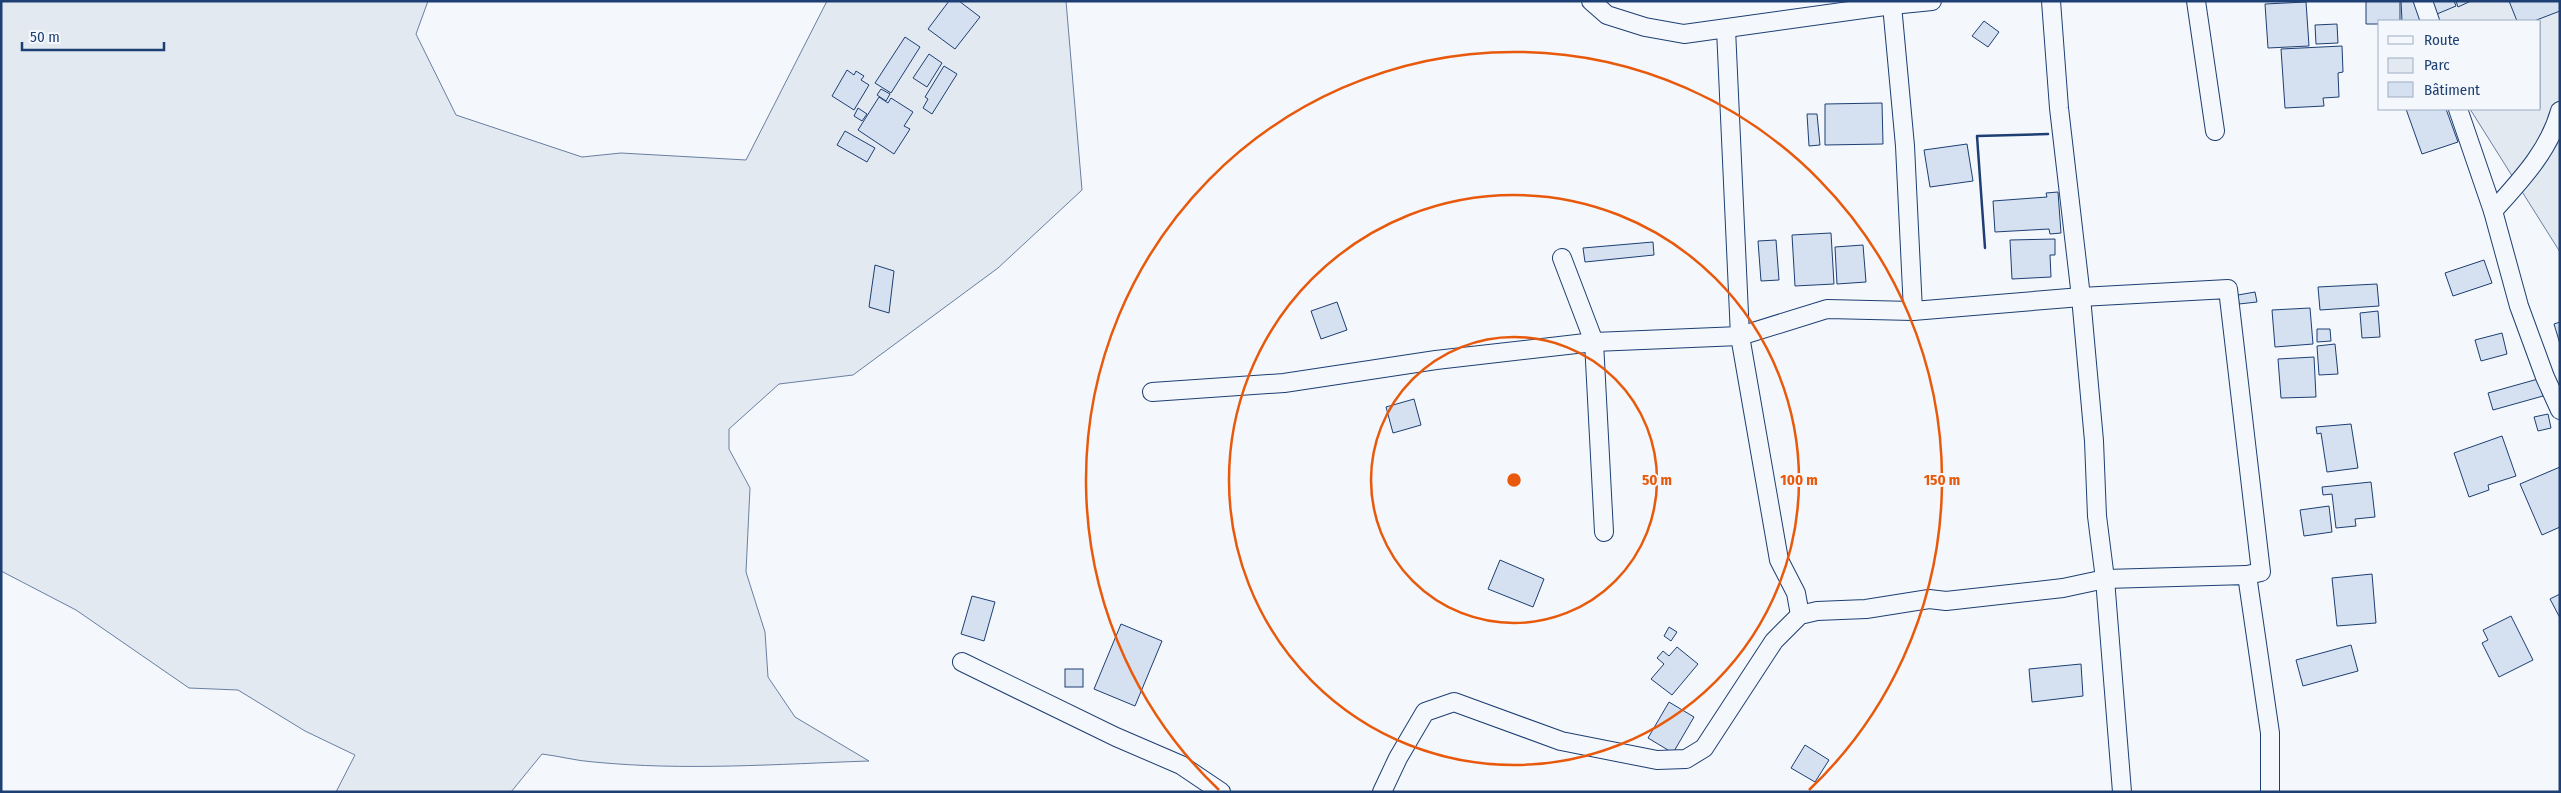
<svg xmlns="http://www.w3.org/2000/svg" width="2561" height="793" font-family="'Fira Sans Condensed',sans-serif">
<style>
.green{fill:#e3e9f0;stroke:#687fa3}
.building{fill:#d5e0f0;stroke:#1d3f73}
.lines{fill:none;stroke-linecap:round;stroke-linejoin:round}
.street-casing{stroke:#1d3f73;stroke-width:20}
.street{stroke:#f4f7fb;stroke-width:18}
.wall{stroke:#1d3f73;stroke-width:2.5}
.ring{fill:none;stroke:#e8590c;stroke-width:2.5}
.centre{fill:#e8590c;stroke:#f4f7fb;stroke-width:2.5}
.ring-label{font-size:15px;text-anchor:middle;font-weight:bold;fill:#e8590c;stroke:#f4f7fb;stroke-width:4;stroke-linejoin:round;paint-order:stroke}
</style>
<rect width="100%" height="100%" fill="#f4f7fb"/>
<g class="green">
<path d="M1,1H428L416,34L456,115L582,157L621,153L746,160L827,1H1066L1082,190L998,268L853,375L779,384L729,429V449L750,488L746,572L765,632L768,677L795,717L869,761C778,764 685,771 594,762C577,761 559,756 542,754L511,792H336L355,755L305,731L238,690L189,688L76,610L1,571Z"/>
<path d="M2424,1H2560V252L2470,109H2540V21H2428Z"/>
</g>
<g class="building">
<path d="M949,1H959L980,17L955,49L928,29Z"/>
<path d="M2366,1H2400V21H2380V24H2366Z"/>
<path d="M2401,1H2421L2422,21H2402Z"/>
<path d="M2432,1H2454L2456,6L2437,14Z"/>
<path d="M2456,1H2471L2458,7Z"/>
<path d="M2509,1H2560V11L2534,21H2517Z"/>
<path d="M2306,2L2309,46L2268,48L2265,4Z"/>
<path d="M1984,21L1999,32L1988,47L1972,36Z"/>
<path d="M2337,24L2338,43L2316,44L2315,25Z"/>
<path d="M905,37L920,47L891,93L875,83Z"/>
<path d="M2342,46L2343,72L2338,73L2339,97L2323,98L2324,106L2285,108L2281,49Z"/>
<path d="M929,54L942,63L927,87L913,78Z"/>
<path d="M944,66L957,74L932,114L923,108L928,99L925,97Z"/>
<path d="M847,70L854,75L856,71L864,76L861,80L869,85L854,110L832,96Z"/>
<path d="M881,89L890,94L886,101L877,95Z"/>
<path d="M879,97L888,103L891,98L913,112L904,126L910,129L894,154L858,130Z"/>
<path d="M1882,103L1883,144L1825,145V104Z"/>
<path d="M858,108L867,114L862,121L854,116Z"/>
<path d="M2406,109H2446L2458,142L2422,154Z"/>
<path d="M1807,114H1817L1820,145L1809,146Z"/>
<path d="M845,131L875,148L867,162L837,145Z"/>
<path d="M1967,144L1973,181L1930,187L1924,150Z"/>
<path d="M2058,192L2061,233L2050,234L2049,229L1995,232L1993,201L2047,197L2046,193Z"/>
<path d="M1831,233L1834,284L1795,286L1792,235Z"/>
<path d="M2055,239V255H2050L2051,277L2012,279L2010,240Z"/>
<path d="M1776,240L1779,280L1761,281L1758,241Z"/>
<path d="M1653,242L1654,255L1585,262L1583,248Z"/>
<path d="M1863,245L1866,282L1837,284L1835,247Z"/>
<path d="M2484,260L2492,283L2453,296L2445,273Z"/>
<path d="M875,265L894,271L889,313L869,307Z"/>
<path d="M2377,284L2379,306L2320,310L2318,287Z"/>
<path d="M2255,292L2257,302L2239,304L2238,295Z"/>
<path d="M1337,302L1347,330L1321,339L1311,311Z"/>
<path d="M2310,308L2313,344L2275,347L2272,310Z"/>
<path d="M2378,311L2380,337L2362,338L2360,313Z"/>
<path d="M2560,322V344L2554,324Z"/>
<path d="M2317,329H2330L2331,341L2317,342Z"/>
<path d="M2502,333L2507,354L2481,361L2475,340Z"/>
<path d="M2335,344L2338,374L2319,375L2317,346Z"/>
<path d="M2314,357L2316,397L2281,398L2278,359Z"/>
<path d="M2538,379L2543,396L2493,410L2488,393Z"/>
<path d="M1414,399L1421,425L1393,433L1386,407Z"/>
<path d="M2548,414L2551,428L2538,431L2534,417Z"/>
<path d="M2351,424L2358,468L2327,472L2321,433L2317,434L2316,427Z"/>
<path d="M2502,436L2516,476L2488,485L2489,490L2469,497L2454,453Z"/>
<path d="M2560,467V527L2542,535L2520,484Z"/>
<path d="M2371,482L2375,517L2355,519L2356,526L2336,528L2332,494L2323,495L2322,487Z"/>
<path d="M2329,506L2332,532L2304,536L2300,510Z"/>
<path d="M1500,560L1544,579L1533,607L1488,589Z"/>
<path d="M2372,574L2376,623L2337,626L2332,578Z"/>
<path d="M2560,594V618L2550,599Z"/>
<path d="M972,596L995,602L984,641L961,634Z"/>
<path d="M2511,616L2533,660L2499,677L2482,643L2488,640L2483,630Z"/>
<path d="M1121,624L1162,641L1135,706L1094,689Z"/>
<path d="M1669,627L1677,632L1671,641L1664,636Z"/>
<path d="M2351,645L2358,671L2303,686L2296,660Z"/>
<path d="M1677,647L1698,664L1672,695L1651,679L1664,664L1657,658L1663,651L1669,656Z"/>
<path d="M2081,664L2083,696L2032,702L2029,669Z"/>
<rect x="1065" y="669" width="18" height="18"/>
<path d="M1669,702L1694,717L1673,753L1648,738Z"/>
<path d="M1805,745L1829,760L1815,782L1791,768Z"/>
</g>
<g class="lines">
<g class="street-casing">
<g id="street">
<path d="M1591,1L1607,15L1645,27L1684,34L1892,5L1932,1"/>
<path d="M2051,1L2059,108L2081,297L2094,441L2097,516L2105,579L2122,792"/>
<path d="M2196,1L2215,131"/>
<path d="M2423,1L2430,21"/>
<path d="M1892,5L1905,146L1913,311"/>
<path d="M1726,29L1740,336L1779,560L1796,593L1800,615"/>
<path d="M2458,109L2493,211L2519,306L2545,377L2560,410"/>
<path d="M2493,211C2520,181 2549,151 2560,111"/>
<path d="M1562,258L1594,342L1604,532"/>
<path d="M1152,392L1284,383L1436,360L1594,342L1740,336L1827,309L1913,311L2081,297L2228,289L2261,572L2247,575"/>
<path d="M962,662L1116,737L1181,765L1221,792"/>
<path d="M1382,792L1398,758L1425,712L1454,702L1561,741L1657,760L1686,759L1704,748L1774,641L1800,615L1817,611L1866,609L1929,599L1946,601L2063,588L2105,579L2247,575L2270,733V792"/>
</g>
</g>
<use href="#street" class="street"/>
<path class="wall" d="M1985,248L1977,136L2048,134"/>
</g>
<g class="ring">
<circle cx="1514" cy="480" r="143"/>
<circle cx="1514" cy="480" r="285"/>
<path d="M1219 790A428 428 0 1 1 1809 790"/>
</g>
<circle cx="1514" cy="480" r="8" class="centre"/>
<g class="ring-label">
<text x="1657" y="485">50 m</text>
<text x="1799" y="485">100 m</text>
<text x="1942" y="485">150 m</text>
</g>
<rect width="2561" height="793" fill="none" stroke="#1d3f73" stroke-width="5"/>
<rect x="2378" y="20" width="162" height="90" fill="#f4f7fb" stroke="#9eadc5"/>
<rect x="2388" y="36" width="25" height="8" fill="#f4f7fb" stroke="#9eadc5"/>
<text x="2424" y="45" font-size="15" fill="#1d3f73">Route</text>
<rect x="2388" y="58" width="25" height="15" fill="#e3e9f0" stroke="#9eadc5"/>
<text x="2424" y="70" font-size="15" fill="#1d3f73">Parc</text>
<rect x="2388" y="82" width="25" height="15" fill="#d5e0f0" stroke="#9eadc5"/>
<text x="2424" y="95" font-size="15" fill="#1d3f73">Bâtiment</text>
<path d="M22 42v8h142v-8" fill="none" stroke="#1d3f73" stroke-width="2.5"/>
<text x="30" y="42" font-size="15" fill="#1d3f73" stroke="#f4f7fb" stroke-width="4" paint-order="stroke">50 m</text>
</svg>
